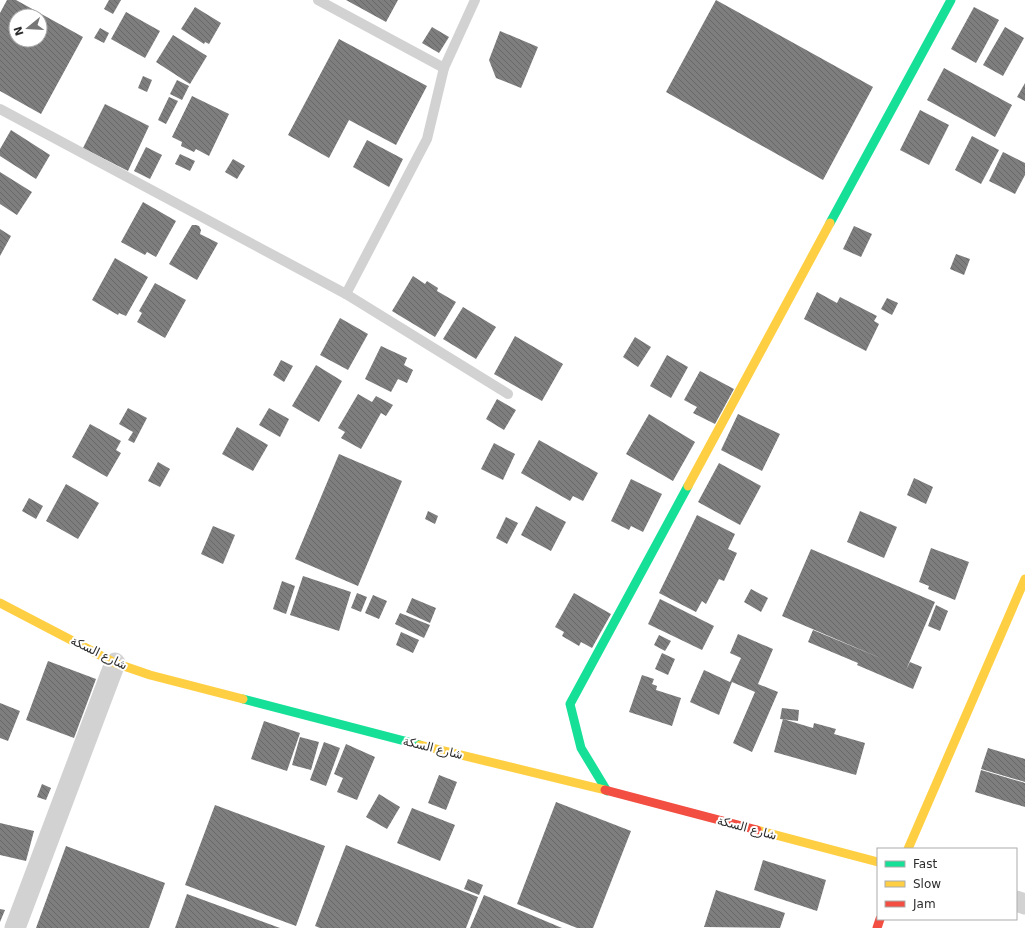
<svg xmlns="http://www.w3.org/2000/svg" width="1025" height="928" font-family="'DejaVu Sans',Vazirmatn,sans-serif">
<style>
.building{fill:url(#building-back-hatch);fill-rule:evenodd}
.lines{fill:none;stroke-linecap:round;stroke-linejoin:round}
.lane{stroke:#d2d2d2;stroke-width:10}
.street{stroke:#d2d2d2;stroke-width:21}
.fast{stroke:#16e098;stroke-width:9}
.slow{stroke:#ffcf43;stroke-width:9}
.jam{stroke:#f24e42;stroke-width:9}
.labels{text-anchor:middle;dominant-baseline:central;stroke-width:4;stroke-linejoin:round;paint-order:stroke}
.street-label{font-size:12px;fill:#2d2d2d;stroke:#fff}
</style>
<defs>
<pattern id="building-back-hatch" width="6" height="6" patternUnits="userSpaceOnUse"><rect width="6" height="6" fill="#7e7e7e"/><path d="M-1 5l2 2M0 0l6 6M5-1l2 2" fill="none" stroke="#686868"/></pattern>
</defs>
<rect width="100%" height="100%" fill="#fff"/>
<g class="building">
<path d="M7,0H16L83,37L41,114L0,91V13ZM16,16H40V40H16Z"/>
<path d="M109,0H121L113,14L104,9Z"/>
<path d="M346,0H398L386,22Z"/>
<path d="M716,0L873,87L823,180L666,92Z"/>
<path d="M195,7L221,23L209,44L205,42L204,44L181,29Z"/>
<path d="M974,7L999,20L976,63L951,49Z"/>
<path d="M126,12L160,31L145,58L111,39Z"/>
<path d="M432,27L449,37L439,53L422,43Z"/>
<path d="M1005,27L1024,38L1003,76L983,65Z"/>
<path d="M100,28L109,33L104,43L94,38Z"/>
<path d="M500,31L538,47L521,88L496,78L489,60Z"/>
<path d="M173,35L207,56L190,84L156,62Z"/>
<path d="M339,39L427,86L396,145L349,120L329,158L288,135Z"/>
<path d="M944,68L1012,105L995,137L927,100Z"/>
<path d="M143,76L152,80L147,92L138,88Z"/>
<path d="M177,80L189,86L182,100L170,94Z"/>
<path d="M1025,83V101L1017,97Z"/>
<path d="M192,96L229,114L209,156L196,149L194,152L181,146L182,142L172,137Z"/>
<path d="M169,97L178,101L166,124L158,120Z"/>
<path d="M105,104L149,126L128,171L83,148Z"/>
<path d="M920,110L949,125L929,165L900,150Z"/>
<path d="M11,130L50,155L36,179L0,156V149Z"/>
<path d="M972,136L999,150L981,184L955,170Z"/>
<path d="M367,140L403,159L389,187L353,167Z"/>
<path d="M146,147L162,155L150,179L134,171Z"/>
<path d="M1003,152L1025,163V175L1015,194L989,181Z"/>
<path d="M180,154L195,161L190,171L175,164Z"/>
<path d="M233,159L245,166L237,179L225,172Z"/>
<path d="M0,172L32,192L17,215L0,204Z"/>
<path d="M143,202L176,221L156,257L147,252L145,255L121,242Z"/>
<path d="M192,225H196L199,226L201,230L200,234L218,243L197,280L169,264Z"/>
<path d="M854,226L872,234L861,257L843,249Z"/>
<path d="M0,229L11,236L0,256Z"/>
<path d="M956,254L970,259L964,275L950,269Z"/>
<path d="M115,258L148,277L126,316L119,313L118,315L92,300Z"/>
<path d="M413,276L425,284L427,281L438,288L437,291L456,302L435,337L392,311Z"/>
<path d="M155,283L186,300L165,338L137,322L142,313L139,311Z"/>
<path d="M817,292L837,303L840,297L877,316L874,321L879,324L866,351L804,319Z"/>
<path d="M887,298L898,303L892,315L881,309Z"/>
<path d="M463,307L496,327L476,359L443,339Z"/>
<path d="M340,318L368,334L348,370L320,355Z"/>
<path d="M515,336L563,364L542,401L494,374Z"/>
<path d="M635,337L651,347L638,367L623,357Z"/>
<path d="M381,346L407,358L404,365L413,370L407,383L398,379L391,392L365,379Z"/>
<path d="M667,355L688,367L671,398L650,386Z"/>
<path d="M281,360L293,366L284,382L273,375Z"/>
<path d="M316,365L342,381L319,422L292,406Z"/>
<path d="M700,371L734,389L715,424L693,413L697,407L684,400Z"/>
<path d="M358,394L372,402L376,396L393,405L386,416L381,413L361,449L341,438L345,432L338,428Z"/>
<path d="M497,399L516,410L504,430L486,419Z"/>
<path d="M128,408L147,418L134,443L128,440L133,432L119,424Z"/>
<path d="M269,408L289,419L280,437L259,425Z"/>
<path d="M649,414L695,442L673,481L626,454Z"/>
<path d="M738,414L780,434L762,471L721,450Z"/>
<path d="M90,424L121,441L116,450L121,453L107,477L72,457Z"/>
<path d="M237,427L268,445L253,471L222,454Z"/>
<path d="M539,440L598,473L583,501L573,496L570,501L521,473Z"/>
<path d="M494,443L515,454L503,480L481,469Z"/>
<path d="M339,454L402,481L358,586L295,559Z"/>
<path d="M158,462L170,469L160,487L148,481Z"/>
<path d="M719,463L761,486L740,525L698,502Z"/>
<path d="M914,478L933,487L926,504L907,495Z"/>
<path d="M631,479L662,494L643,532L631,526L629,530L611,521Z"/>
<path d="M66,484L99,503L78,539L46,521Z"/>
<path d="M29,498L43,506L36,519L22,511Z"/>
<path d="M536,506L566,522L551,551L521,535Z"/>
<path d="M428,511L438,516L435,524L425,519Z"/>
<path d="M860,511L897,527L884,558L847,542Z"/>
<path d="M697,515L735,534L728,549L737,553L724,581L719,579L706,604L702,601L696,612L659,593Z"/>
<path d="M506,517L518,523L507,544L496,538Z"/>
<path d="M213,526L235,535L223,564L201,554Z"/>
<path d="M931,548L969,562L955,600L928,589L929,586L919,582Z"/>
<path d="M811,549L935,602L906,670L910,662L922,667L913,689L857,665L858,663L808,642L813,630L885,660L782,616Z"/>
<path d="M303,576L351,592L339,631L290,615Z"/>
<path d="M282,581L295,586L286,614L273,609Z"/>
<path d="M751,589L768,598L761,612L744,602Z"/>
<path d="M357,593L367,597L361,612L351,608Z"/>
<path d="M574,593L611,614L592,648L581,642L579,646L562,636L564,632L555,627Z"/>
<path d="M373,595L387,601L379,619L365,613Z"/>
<path d="M412,598L436,608L430,623L406,612Z"/>
<path d="M660,599L714,626L702,650L648,624Z"/>
<path d="M936,605L948,611L940,631L928,626Z"/>
<path d="M400,613L430,625L424,638L395,624Z"/>
<path d="M401,632L419,640L413,653L396,645Z"/>
<path d="M738,634L773,649L758,684L778,692L752,752L733,743L755,692L732,682L719,715L690,702L704,670L730,682L741,658L730,653Z"/>
<path d="M659,635L671,641L665,651L654,645Z"/>
<path d="M662,653L675,659L668,675L655,669Z"/>
<path d="M48,661L96,679L74,738L26,720Z"/>
<path d="M642,675L654,679L652,684L657,686L656,690L681,698L672,726L629,712Z"/>
<path d="M0,703L20,711L8,741L0,738Z"/>
<path d="M782,708L799,710L798,721L780,719Z"/>
<path d="M783,719L813,728L814,723L836,729L834,734L865,743L856,775L774,752Z"/>
<path d="M264,721L300,733L287,771L251,759Z"/>
<path d="M300,737L319,742L311,770L292,765Z"/>
<path d="M324,742L340,748L326,786L310,780Z"/>
<path d="M346,744L375,757L357,800L337,792L343,778L334,774Z"/>
<path d="M988,748L1025,759V782L981,769Z"/>
<path d="M981,770L1025,783V807L975,792Z"/>
<path d="M439,775L457,782L446,810L428,803Z"/>
<path d="M42,784L51,788L46,800L37,797Z"/>
<path d="M379,794L400,807L387,829L366,817Z"/>
<path d="M556,802L631,831L593,928H577L517,904Z"/>
<path d="M215,805L325,846L296,926L185,885Z"/>
<path d="M412,808L455,825L440,861L397,843Z"/>
<path d="M0,823L34,831L26,861L0,855Z"/>
<path d="M346,845L478,897L466,928H320L315,926Z"/>
<path d="M66,846L165,883L149,928H36Z"/>
<path d="M763,860L826,880L817,911L754,890Z"/>
<path d="M468,879L483,885L479,895L464,889Z"/>
<path d="M716,890L785,913L780,928L704,927Z"/>
<path d="M187,894L280,928H175Z"/>
<path d="M484,895L562,928H470Z"/>
<path d="M0,909L5,910L0,922Z"/>
</g>
<g class="lines">
<g class="lane">
<path d="M318,0L444,68"/>
<path d="M0,109L346,294L508,394"/>
<path d="M346,294L427,139L444,68L475,0"/>
</g>
<g class="street">
<path d="M1016,901L1025,904"/>
<path d="M15,928L115,663"/>
</g>
<g class="fast">
<path d="M830,223L951,0"/>
<path d="M243,699L420,745"/>
<path d="M607,791L581,748L570,704L688,486"/>
</g>
<g class="slow">
<path d="M688,486L830,223"/>
<path d="M0,603L115,663L150,675L243,699"/>
<path d="M420,745L605,790"/>
<path d="M757,830L878,862"/>
<path d="M908,849L1025,579"/>
</g>
<g class="jam">
<path d="M605,790L757,830"/>
<path d="M877,928L880,919"/>
</g>
</g>
<g class="labels">
<g class="street-label">
<text transform="translate(99 653) rotate(26)">شارع السكة</text>
<text transform="translate(433 748) rotate(14)">شارع السكة</text>
<text transform="translate(747 828) rotate(15)">شارع السكة</text>
</g>
</g>
<rect x="877" y="848" width="140" height="72" fill="#ffffff" stroke="#ababab"/>
<rect x="885" y="861" width="20" height="6" fill="#16e098" stroke="#ababab"/>
<text x="913" y="868" font-size="12" fill="#2d2d2d">Fast</text>
<rect x="885" y="881" width="20" height="6" fill="#ffcf43" stroke="#ababab"/>
<text x="913" y="888" font-size="12" fill="#2d2d2d">Slow</text>
<rect x="885" y="901" width="20" height="6" fill="#f24e42" stroke="#ababab"/>
<text x="913" y="908" font-size="12" fill="#2d2d2d">Jam</text>
<g transform="translate(28 28) rotate(252)"><circle r="19" fill="#ffffff" stroke="#ababab"/>
<path d="M0-3L7 15L0 10L-7 15Z" fill="#767676"/>
<text y="-6" font-size="11" font-weight="bold" text-anchor="middle" fill="#2d2d2d">N</text>
</g>
</svg>
